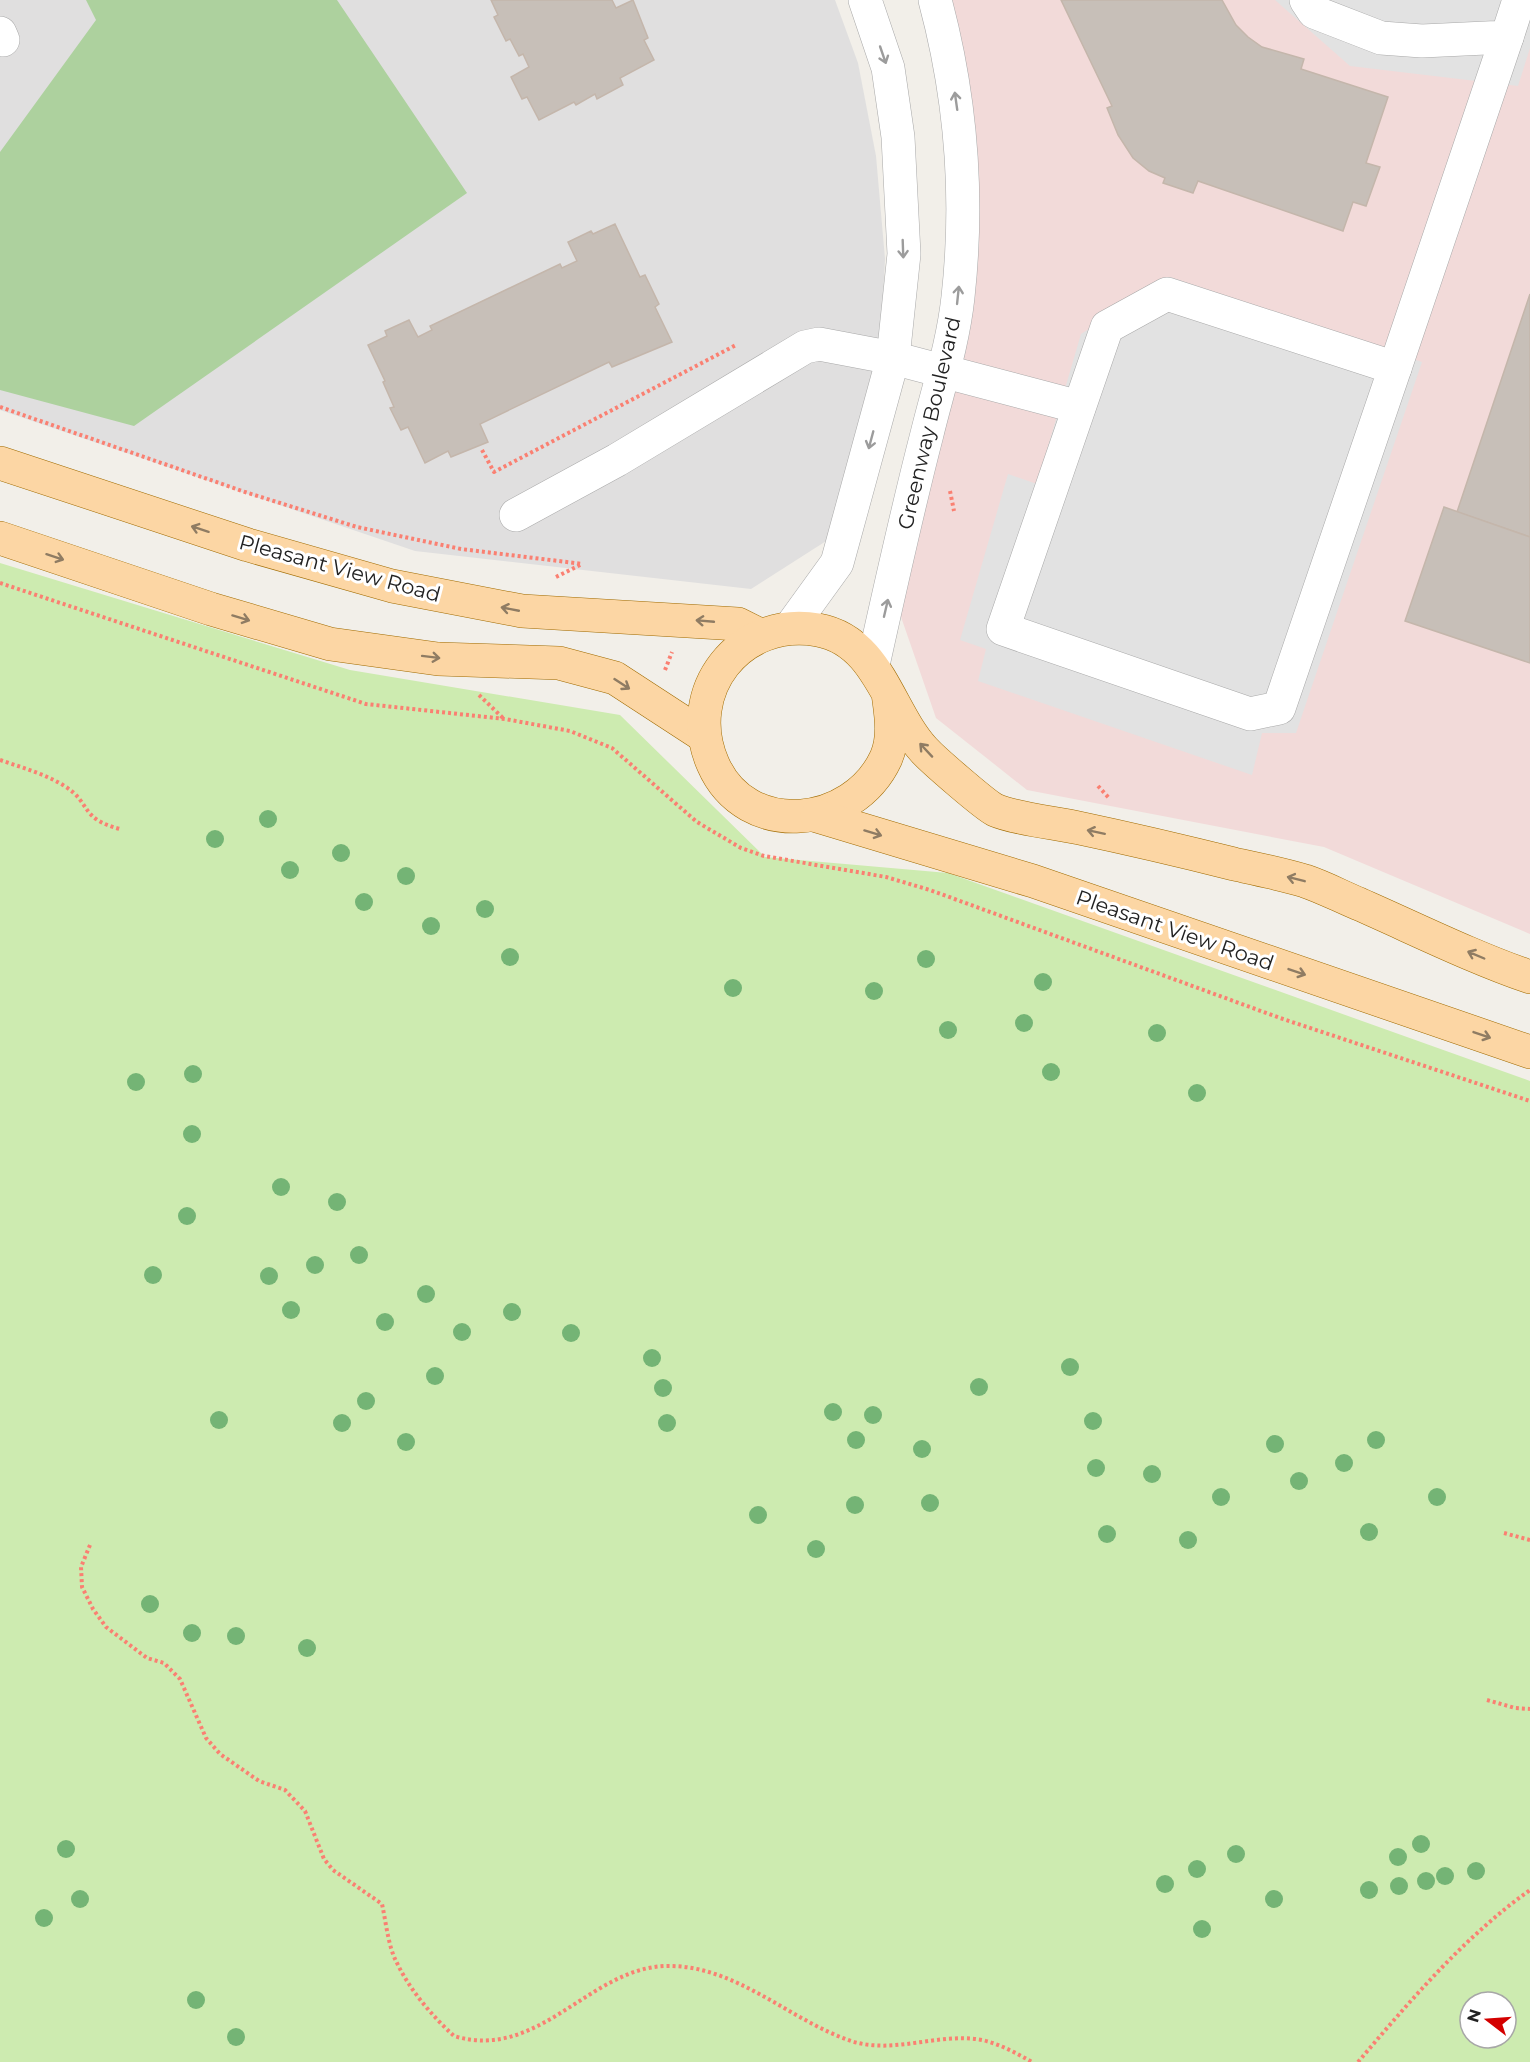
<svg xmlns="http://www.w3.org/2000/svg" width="1530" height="2062" font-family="Montserrat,sans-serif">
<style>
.residential{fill:#e0dfdf}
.commercial{fill:#f2dad9}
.grass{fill:#cdebb0;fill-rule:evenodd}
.forest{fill:#add19e}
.parking{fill:#e2e2e2}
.building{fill:#c7bfb8;stroke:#c4b6ab;stroke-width:1.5}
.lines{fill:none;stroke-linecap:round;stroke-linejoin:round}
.minor-casing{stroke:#a9a9a9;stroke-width:34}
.major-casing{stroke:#a06b00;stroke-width:34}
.path{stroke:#fa8072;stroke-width:4;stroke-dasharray:3 3;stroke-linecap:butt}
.minor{stroke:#fff;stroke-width:33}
.major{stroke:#fcd6a4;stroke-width:33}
.tree{fill:#74b475}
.oneway{stroke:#9c9c9c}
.oneway2{stroke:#8f7c63}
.labels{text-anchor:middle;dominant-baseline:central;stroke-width:6;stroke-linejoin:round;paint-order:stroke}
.street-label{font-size:21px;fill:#222;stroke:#fff}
</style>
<rect width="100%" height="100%" fill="#f2efe9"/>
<path class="residential" d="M0,0H835L858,63L876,156L885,259L881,340L834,536L751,589L415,551L0,410Z"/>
<path class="commercial" d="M935,0H1530V934L1324,847L1027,790L936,718L891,588L958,299Z"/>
<path class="grass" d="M0,563L350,670L620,715L765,857L948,873L1530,1081V2062H0ZM1470,2002H1506V2038H1470Z"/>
<path class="forest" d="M86,0H337L467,193L134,426L0,390V152L96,20Z"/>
<g class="parking">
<path d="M1275,0H1530V48L1518,86L1350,66Z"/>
<path d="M1170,277L1422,362L1296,733H1262L1252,775L978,681L986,649L960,640L1008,474L1037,484L1081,334Z"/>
</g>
<g class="building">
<path d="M491,0H612L616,8L633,0L648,38L644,40L654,60L620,78L623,85L597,99L595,94L576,105L574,102L539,120L527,97L522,99L511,77L529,67L523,54L519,56L510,39L506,41L494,17L498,15Z"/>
<path d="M1061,0H1222L1236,25L1248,37L1262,47L1304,59L1301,69L1388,97L1366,163L1380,167L1366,206L1353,202L1343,231L1198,181L1193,193L1163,183L1165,178L1149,171L1133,158L1118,135L1107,108L1112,106Z"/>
<path d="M615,224L640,277L645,275L659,304L655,307L672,342L612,367L609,362L480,424L488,442L451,457L448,451L425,463L408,427L401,430L390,408L394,407L383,382L385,381L368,345L387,336L385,331L409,320L418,337L432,330L430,326L560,264L562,268L577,261L568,242L591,231L593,234Z"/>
<path d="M1530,294V537L1457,512Z"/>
<path d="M1444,507L1530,537V663L1405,621Z"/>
</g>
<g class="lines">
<g class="minor-casing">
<g id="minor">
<path d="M1306,0L1314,12L1381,38L1422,41L1507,37L1519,0"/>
<path d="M0,33L3,40"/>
<path d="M1167,294L1395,368L1279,708L1250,714L1003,629L1107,327Z"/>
<path d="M1395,368L1507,37"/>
<path d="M516,515L617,460L805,347L819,344L893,358L1079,407"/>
<path d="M790,628L837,563L893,358L904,254L898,137L888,68L865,0"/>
<path d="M873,665C890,588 907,511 927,434C938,389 953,344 958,297C969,197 961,97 935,0"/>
</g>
</g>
<g class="major-casing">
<g id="major">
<path d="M0,463L248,545L392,586L522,611L738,624L760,635"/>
<path d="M0,538L211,609L330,644L438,659L559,663L615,678L704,736"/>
<path d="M888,693C891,715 895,737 886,758C853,829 746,840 713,764C681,691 740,616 818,630C879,641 888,711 924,750C933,760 985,805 995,810C1016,819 1056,823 1079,828C1131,839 1182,851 1234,864C1257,869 1282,874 1305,881C1323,887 1342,897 1359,904C1416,929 1472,957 1530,977"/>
<path d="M817,816L1033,881L1530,1052"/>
</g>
</g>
<g class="path">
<path d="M0,407L248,493L357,527L461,549L583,564"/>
<path d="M482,450L494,472L736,345"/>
<path d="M950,491L954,511"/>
<path d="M556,577L582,564"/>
<path d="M0,583L366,704L505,719L570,731L612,748L697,822L741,848L764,856L886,877L930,890L1280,1018L1530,1101"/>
<path d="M665,670L672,652"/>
<path d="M479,695L504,719"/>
<path d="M0,760C23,768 46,774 66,787C91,803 80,819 120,829"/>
<path d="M1098,786L1109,798"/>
<path d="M1504,1533L1530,1540"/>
<path d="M90,1545L81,1567L82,1587L93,1609L106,1627L147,1658L164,1663L180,1679L206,1738L220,1754L259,1781L285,1790L305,1811L324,1859L333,1870L382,1904C386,1922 388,1945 396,1961C409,1989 432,2016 454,2036C539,2062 590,1967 667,1966C736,1965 789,2020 851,2041C894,2055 938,2032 982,2040C1000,2044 1016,2053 1032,2062"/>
<path d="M1487,1700L1515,1708L1530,1709"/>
<path d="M1358,2062C1410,2001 1464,1937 1530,1890"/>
</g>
<use href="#minor" class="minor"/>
<use href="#major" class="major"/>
</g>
<g class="tree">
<circle cx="268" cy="819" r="9"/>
<circle cx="215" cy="839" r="9"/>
<circle cx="341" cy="853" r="9"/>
<circle cx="290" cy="870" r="9"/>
<circle cx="406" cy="876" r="9"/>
<circle cx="364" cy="902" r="9"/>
<circle cx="485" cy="909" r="9"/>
<circle cx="431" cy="926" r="9"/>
<circle cx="510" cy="957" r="9"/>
<circle cx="926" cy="959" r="9"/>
<circle cx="1043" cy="982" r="9"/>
<circle cx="733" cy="988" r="9"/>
<circle cx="874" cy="991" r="9"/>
<circle cx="1024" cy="1023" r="9"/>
<circle cx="948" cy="1030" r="9"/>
<circle cx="1157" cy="1033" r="9"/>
<circle cx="1051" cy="1072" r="9"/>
<circle cx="193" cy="1074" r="9"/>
<circle cx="136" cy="1082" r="9"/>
<circle cx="1197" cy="1093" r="9"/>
<circle cx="192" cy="1134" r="9"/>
<circle cx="281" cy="1187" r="9"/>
<circle cx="337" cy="1202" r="9"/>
<circle cx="187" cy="1216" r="9"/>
<circle cx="359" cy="1255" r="9"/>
<circle cx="315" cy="1265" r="9"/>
<circle cx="153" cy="1275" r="9"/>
<circle cx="269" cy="1276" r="9"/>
<circle cx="426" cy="1294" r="9"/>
<circle cx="291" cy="1310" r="9"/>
<circle cx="512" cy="1312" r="9"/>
<circle cx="385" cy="1322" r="9"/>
<circle cx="462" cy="1332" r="9"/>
<circle cx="571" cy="1333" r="9"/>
<circle cx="652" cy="1358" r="9"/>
<circle cx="1070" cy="1367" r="9"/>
<circle cx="435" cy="1376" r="9"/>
<circle cx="979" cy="1387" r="9"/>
<circle cx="663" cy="1388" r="9"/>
<circle cx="366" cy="1401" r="9"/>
<circle cx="833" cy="1412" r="9"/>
<circle cx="873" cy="1415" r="9"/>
<circle cx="219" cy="1420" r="9"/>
<circle cx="1093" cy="1421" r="9"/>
<circle cx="342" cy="1423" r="9"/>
<circle cx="667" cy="1423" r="9"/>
<circle cx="856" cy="1440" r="9"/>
<circle cx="1376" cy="1440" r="9"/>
<circle cx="406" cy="1442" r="9"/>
<circle cx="1275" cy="1444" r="9"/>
<circle cx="922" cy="1449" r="9"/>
<circle cx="1344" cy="1463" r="9"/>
<circle cx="1096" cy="1468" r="9"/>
<circle cx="1152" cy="1474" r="9"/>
<circle cx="1299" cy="1481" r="9"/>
<circle cx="1221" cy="1497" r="9"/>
<circle cx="1437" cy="1497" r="9"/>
<circle cx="930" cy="1503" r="9"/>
<circle cx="855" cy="1505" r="9"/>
<circle cx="758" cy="1515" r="9"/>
<circle cx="1369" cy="1532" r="9"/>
<circle cx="1107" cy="1534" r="9"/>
<circle cx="1188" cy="1540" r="9"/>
<circle cx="816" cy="1549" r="9"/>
<circle cx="150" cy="1604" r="9"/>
<circle cx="192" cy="1633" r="9"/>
<circle cx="236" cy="1636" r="9"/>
<circle cx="307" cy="1648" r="9"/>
<circle cx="1421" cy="1844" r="9"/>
<circle cx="66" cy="1849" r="9"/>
<circle cx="1236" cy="1854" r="9"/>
<circle cx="1398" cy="1857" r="9"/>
<circle cx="1197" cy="1869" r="9"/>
<circle cx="1476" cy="1871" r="9"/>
<circle cx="1445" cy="1876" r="9"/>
<circle cx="1426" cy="1881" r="9"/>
<circle cx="1165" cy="1884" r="9"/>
<circle cx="1399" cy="1886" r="9"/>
<circle cx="1369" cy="1890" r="9"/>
<circle cx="80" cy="1899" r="9"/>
<circle cx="1274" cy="1899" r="9"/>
<circle cx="44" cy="1918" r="9"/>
<circle cx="1202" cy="1929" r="9"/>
<circle cx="196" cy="2000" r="9"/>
<circle cx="236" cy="2037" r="9"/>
</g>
<defs><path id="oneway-shaft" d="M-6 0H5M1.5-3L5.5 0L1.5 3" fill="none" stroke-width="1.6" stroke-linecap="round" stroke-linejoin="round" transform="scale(1.5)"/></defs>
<g class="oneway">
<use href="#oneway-shaft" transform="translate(883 55) rotate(71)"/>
<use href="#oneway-shaft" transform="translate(956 101) rotate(-98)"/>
<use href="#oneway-shaft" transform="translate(903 249) rotate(88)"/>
<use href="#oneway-shaft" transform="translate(958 295) rotate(-84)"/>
<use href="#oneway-shaft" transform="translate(871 440) rotate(105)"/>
<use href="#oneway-shaft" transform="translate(886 608) rotate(-77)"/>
</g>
<g class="oneway2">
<use href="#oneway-shaft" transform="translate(200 529) rotate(-162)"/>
<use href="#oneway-shaft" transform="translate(55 557) rotate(18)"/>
<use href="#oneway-shaft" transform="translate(510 609) rotate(-169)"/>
<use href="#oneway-shaft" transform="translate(241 618) rotate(17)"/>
<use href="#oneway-shaft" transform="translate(705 621) rotate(-175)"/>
<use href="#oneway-shaft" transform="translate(431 657) rotate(7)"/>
<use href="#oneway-shaft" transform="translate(622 684) rotate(33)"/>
<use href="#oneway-shaft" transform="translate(926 750) rotate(-133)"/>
<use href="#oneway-shaft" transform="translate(1096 832) rotate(-168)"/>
<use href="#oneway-shaft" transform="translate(873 833) rotate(17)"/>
<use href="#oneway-shaft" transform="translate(1296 879) rotate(-166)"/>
<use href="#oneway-shaft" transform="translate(1476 955) rotate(-157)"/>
<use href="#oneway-shaft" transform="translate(1297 972) rotate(19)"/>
<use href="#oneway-shaft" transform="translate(1482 1035) rotate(19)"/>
</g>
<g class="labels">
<g class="street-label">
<text transform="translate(929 423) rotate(-77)">Greenway Boulevard</text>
<text transform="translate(340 568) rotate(15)">Pleasant View Road</text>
<text transform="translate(1175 930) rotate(19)">Pleasant View Road</text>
</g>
</g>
<g transform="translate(1488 2020) rotate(287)"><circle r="28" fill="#ffffff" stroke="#a7a7a7" stroke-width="1.5"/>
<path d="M0-4.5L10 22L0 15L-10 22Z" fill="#d40000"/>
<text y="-9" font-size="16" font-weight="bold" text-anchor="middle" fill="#222222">N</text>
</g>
</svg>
